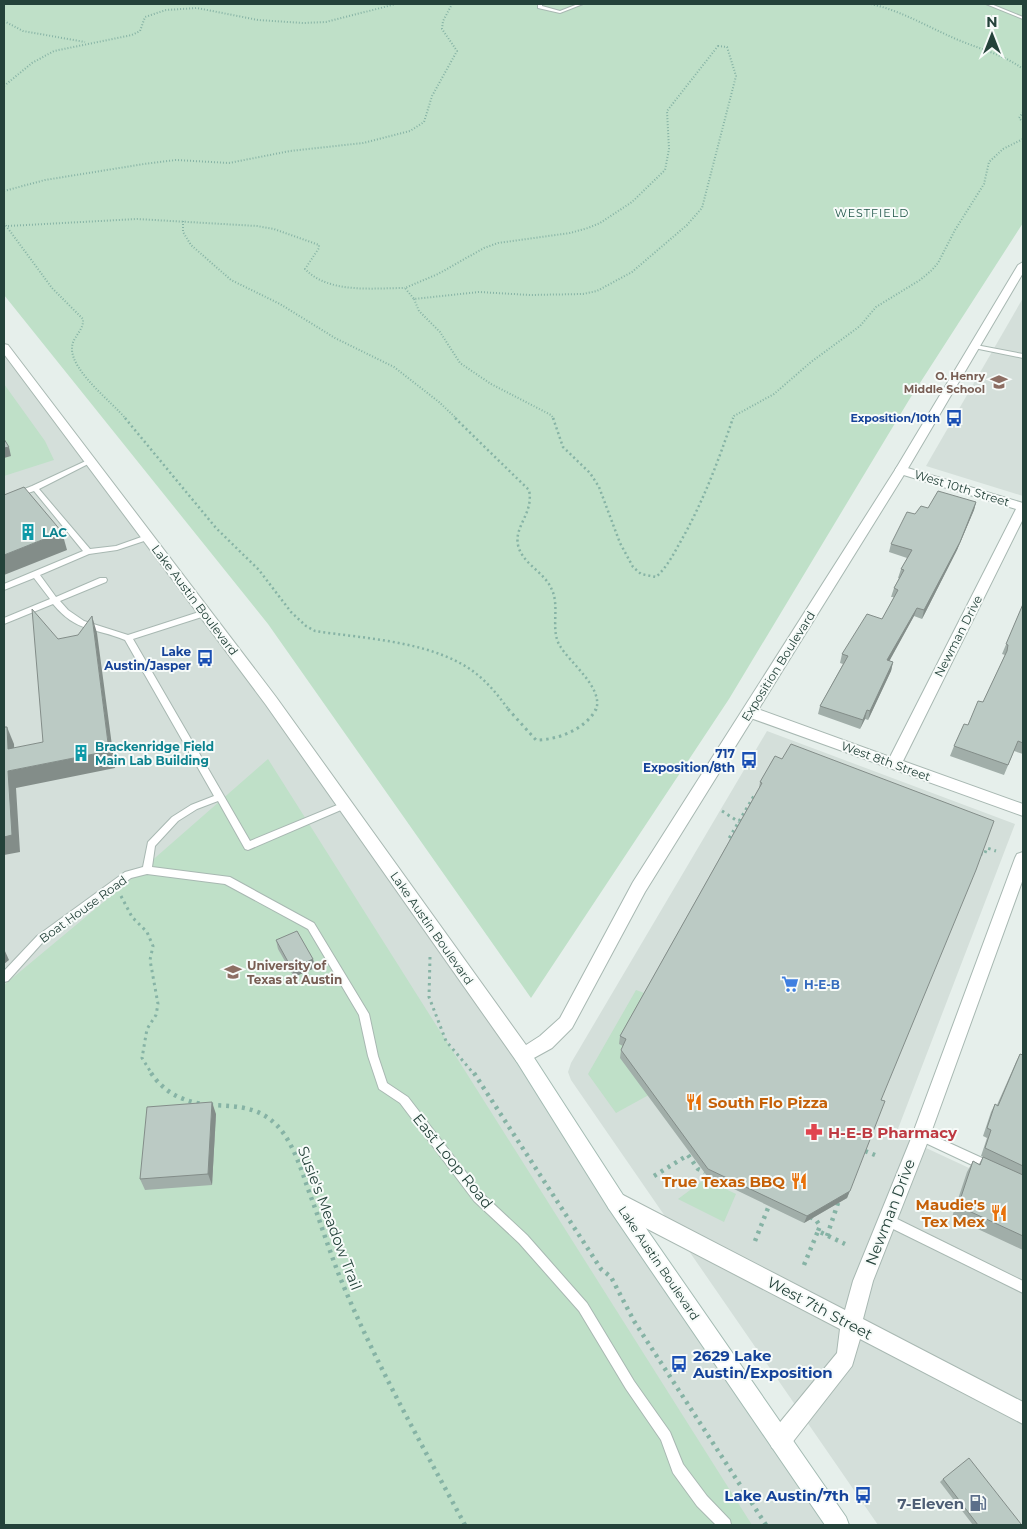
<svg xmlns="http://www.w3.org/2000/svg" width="1027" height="1529" font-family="Montserrat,sans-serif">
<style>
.built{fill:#d4dfda}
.green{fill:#bfe0c8}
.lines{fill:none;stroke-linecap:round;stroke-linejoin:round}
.service-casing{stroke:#a8b8b2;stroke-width:2}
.minor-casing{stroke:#a8b8b2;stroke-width:2}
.tertiary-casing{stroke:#a8b8b2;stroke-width:2}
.secondary-casing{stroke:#a4bbb3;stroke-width:2}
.path-far3{stroke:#86b3a5;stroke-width:2;stroke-dasharray:1 2;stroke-linecap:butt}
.path-far2{stroke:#86b3a5;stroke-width:2.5;stroke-dasharray:2 3;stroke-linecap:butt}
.path-far1{stroke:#86b3a5;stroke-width:3;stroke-dasharray:2.5 4;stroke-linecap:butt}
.path{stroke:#86b3a5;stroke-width:4.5;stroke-dasharray:3 5;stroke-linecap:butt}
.service{fill:#fff;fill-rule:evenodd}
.minor{fill:#fff;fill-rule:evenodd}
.tertiary{fill:#fff;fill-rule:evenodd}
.secondary{fill:#fff;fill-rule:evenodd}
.wall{fill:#a1aea9}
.shaded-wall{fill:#838d89}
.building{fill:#bbcac4;stroke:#838d89}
.labels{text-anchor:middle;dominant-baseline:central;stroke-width:4;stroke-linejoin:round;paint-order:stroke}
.far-neighbourhood-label{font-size:11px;letter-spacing:1px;fill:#1f5548;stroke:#f7fbf9}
.far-education-label{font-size:11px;font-weight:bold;fill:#785e54;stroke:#f7fbf9;text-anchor:end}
.far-transit-label{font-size:11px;font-weight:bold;fill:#164399;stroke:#f7fbf9;text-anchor:end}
.street-label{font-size:12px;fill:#24423a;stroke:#f7fbf9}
.culture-label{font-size:12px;font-weight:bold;fill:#0d838f;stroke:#f7fbf9;text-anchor:start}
.transit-label{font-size:12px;font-weight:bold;fill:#164399;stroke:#f7fbf9;text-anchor:end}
.education-label{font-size:12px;font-weight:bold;fill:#785e54;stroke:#f7fbf9;text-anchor:start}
.shop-label{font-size:12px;font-weight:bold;fill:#366cbe;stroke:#f7fbf9;text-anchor:start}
.near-food-label{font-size:15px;font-weight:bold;fill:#c56008;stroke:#f7fbf9;text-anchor:end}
.near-health-label{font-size:15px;font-weight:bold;fill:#be3a42;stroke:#f7fbf9;text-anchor:start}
.near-street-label{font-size:15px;fill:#24423a;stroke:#f7fbf9}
.near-transit-label{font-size:15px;font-weight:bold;fill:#164399;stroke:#f7fbf9;text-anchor:start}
.near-service-label{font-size:15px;font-weight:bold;fill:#4e5e75;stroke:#f7fbf9;text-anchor:end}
</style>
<rect width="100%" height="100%" fill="#e6efeb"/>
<g class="built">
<path d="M1023,298V496L926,466Z"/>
<path d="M4,347L271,701L838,1525H4Z"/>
<path d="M767,731L1015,824L896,1134L1023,1193V1525H878L571,1080L568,1072L571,1063Z"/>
</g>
<g class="green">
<path d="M4,4H1023V223L909,400L729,699L531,998L268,624L4,295Z"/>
<path d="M4,384L45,441L54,460L4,476Z"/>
<path d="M268,759L752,1525H4V985L124,885Z"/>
<path d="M636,990L647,994L640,1053L656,1091L616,1113L588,1074Z"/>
<path d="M705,1179L736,1194L724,1222L678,1199Z"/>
</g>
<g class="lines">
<g class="service-casing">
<g id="service">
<path d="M538,4H542V6L560,11L578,4H583L560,13L538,8Z"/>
<path d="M986,4H991L1023,17V19Z"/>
<path d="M976,345L1023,354V358L974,348L973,347Z"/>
<path d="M90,459L92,460V462L39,489L90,549L116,546L147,535L151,537L150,539L117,550L89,554L40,575L56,597L100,578H106L107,580L106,582L60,601L68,610L84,621L128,635L202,611H208L209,613L208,615L133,639L250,841L342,803H348L349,805L348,807L248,850L245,849L218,801L197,809L178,821L155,846L152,867L230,877L314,923L369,1014L378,1056L387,1083L408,1097L482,1193L527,1235L587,1303L634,1381L670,1432L683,1464L707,1496L730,1520L731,1525H716L697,1506L673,1473L661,1440L626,1389L579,1311L519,1243L474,1201L400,1103L379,1089L368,1056L359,1015L308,929L225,884L147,874L131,878L43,942L8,981L4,982V971L37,936L125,872L143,867L148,842L172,817L191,805L214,796L125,640C94,627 77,633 53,604L4,624V618L50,599L34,578L4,590V584L83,551L34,491L4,501V497L32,486Z"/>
<path d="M921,1130L993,1163L995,1167L993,1171L989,1172L985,1171L917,1139L916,1135L917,1131Z"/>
<path d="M887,1214L1023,1281V1293L883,1224L881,1220L883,1216Z"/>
</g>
</g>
<g class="minor-casing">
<g id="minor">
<path d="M901,466L1023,503V519L903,761L1023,804V816L745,716L743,712L745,708L750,707L755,708L890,757L1016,509L897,473L895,470L897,467Z"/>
<path d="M1023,852V879L928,1141L873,1281L863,1319L1023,1402V1424L860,1339L852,1366L788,1448L780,1451L772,1448L769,1440L772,1432L837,1353L840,1329L609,1209L606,1202L609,1195L616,1193L623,1195L845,1310L853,1281L910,1141L1015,858L1017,854Z"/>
</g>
</g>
<g class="tertiary-casing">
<path id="tertiary" d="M1023,262V273L907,470L645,892L572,1028L552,1048L523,1064L517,1062L266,705L4,354V344L8,345L276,697L526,1045L540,1036L560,1018L633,882L895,470L1018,265Z"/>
</g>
<g class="secondary-casing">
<path id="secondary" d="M523,1048L529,1050L623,1195L846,1517L849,1525H825L609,1209L517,1062L514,1056L517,1050Z"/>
</g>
<g class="path-far3">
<path d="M871,4C902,11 928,27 956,39C979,49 1003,54 1023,69"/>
<path d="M4,21L23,31L85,42"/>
<path d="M718,46L727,47L736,76L702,208L687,225L632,272L597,291L583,294L530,295L479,292L414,299L405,288L438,274L484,248L498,243L570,233L588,228L600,223L632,202L665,170L669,149L667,111Z"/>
<path d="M4,86L32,63L54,51L132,35L140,31L145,17L166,10L197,8L258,20L303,23L326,22L396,4"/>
<path d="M1023,112L1019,118L1023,122"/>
<path d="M4,191L45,180L144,164L176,160L229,163L290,151L363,143L410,131L424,122L432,96L457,51L442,29L443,21L452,4"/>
<path d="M183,221V232L191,245L231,280L280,304L335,338L394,367L439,402L457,419"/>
<path d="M4,223L52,288L83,319C84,331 72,337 72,348C71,371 112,402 126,419"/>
<path d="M8,226L137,219L257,226L274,229L319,245V248L305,269C329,294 373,288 405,288"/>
<path d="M414,299L419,311L440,332L460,363L491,384L551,415L554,419"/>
<path d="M733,419L734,416L774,394L811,362L860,326L876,307L920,280L932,270L938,263L955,230L984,184L989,162L1003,149L1023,139"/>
</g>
<g class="path-far2">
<path d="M125,418L216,528L259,570L291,612L306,626L315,631C366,639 438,641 479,676C491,686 500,698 509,710"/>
<path d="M455,418L529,490C534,513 514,526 518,545C522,564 545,572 552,590C560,607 550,630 560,646C570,663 604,688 596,710"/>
<path d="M553,418L563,447L590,473L599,487L620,543L633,567L641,574L656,577C666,568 672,557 678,546C702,505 718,462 733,418"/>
</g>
<g class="path-far1">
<path d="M508,709L536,740C558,740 586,729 596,709"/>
<path d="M722,811L739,822"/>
<path d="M732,841L728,840L755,794L758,795"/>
<path d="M980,854L984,855L987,848L996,851"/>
<path d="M121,896L132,917L147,932L153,946L150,960L158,1004L156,1015L147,1029L142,1058L152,1074"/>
<path d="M430,957L429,997L446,1041L474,1074"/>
</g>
<g class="path">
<path d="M151,1073C164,1092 180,1100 202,1104"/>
<path d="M474,1073L601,1269L611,1277L634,1321L766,1525"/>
<path d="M210,1105C240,1106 265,1107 284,1134C295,1150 302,1171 308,1189C319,1218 328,1247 339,1275C374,1361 421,1443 465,1525"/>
<path d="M865,1151L875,1155"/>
<path d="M688,1155L698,1169L705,1172"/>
<path d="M654,1176L688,1155"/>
<path d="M810,1217L816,1220L820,1226L818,1231"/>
<path d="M827,1236L839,1200"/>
<path d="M755,1241L770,1203"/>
<path d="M804,1265L818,1231L845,1244"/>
</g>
<use href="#service" class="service"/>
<use href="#minor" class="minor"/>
<use href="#tertiary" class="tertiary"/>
<use href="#secondary" class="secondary"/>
</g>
<g class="wall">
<path d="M976,502L974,510L957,550L922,619L914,616L889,661L893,662L891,671L868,720L865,719L860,729L818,714L820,706L843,664L840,663L842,654L882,619L894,597H891L894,588L899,578H898L901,569L907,558L889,552L891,544L915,514L928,508Z"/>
<path d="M1023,604V754L1014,751L1004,775L950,756L954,746L983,702L1004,657L1005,655L1002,654Z"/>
<path d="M775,756L881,1100L847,1198L804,1223L707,1176L620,1058L621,1050L623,1046L619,1044L620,1036L759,788L760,782Z"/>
<path d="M276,940L313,959L315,968L294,977L278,949Z"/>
<path d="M1020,1054L1023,1055V1250L952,1217L967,1172L973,1161L979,1164L983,1157L1002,1166L981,1156L987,1138L983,1136L991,1112L995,1104L997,1105L1016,1062Z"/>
<path d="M216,1114L212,1185L145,1190L140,1179Z"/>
<path d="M943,1479L1020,1525H973L940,1482Z"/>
</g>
<g class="shaded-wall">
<path d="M9,447L11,456L4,458V448Z"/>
<path d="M976,502L974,510L957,550L922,619L924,610Z"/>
<path d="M62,532L67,550L4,575V555Z"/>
<path d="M917,608L914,616L885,669L887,660Z"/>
<path d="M92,616L97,633L115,768L16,788L20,852L4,855V837L8,771L109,751Z"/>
<path d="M893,662L891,671L868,720L870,711Z"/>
<path d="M867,710L865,719L860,729L863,720Z"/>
<path d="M7,727L14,744L15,766L8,749Z"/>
<path d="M4,949L9,960L4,964Z"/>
<path d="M313,959L315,968L294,977L292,969Z"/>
<path d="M212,1102L216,1114L212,1185L208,1174Z"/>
<path d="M850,1191L847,1198L804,1223L807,1216Z"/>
</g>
<g class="building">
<path d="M4,439L9,447L4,448Z"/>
<path d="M24,487L62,532L4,555V495Z"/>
<path d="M938,491L976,502L960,542L924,610L917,608L887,660L893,662L870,711L867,710L863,720L820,706L848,656L842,654L867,614L882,619L898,590L894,588L904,570L901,569L912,550L891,544L907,512L915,514L921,506L928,508Z"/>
<path d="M1023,604V743L1018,741L1008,765L954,746L964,724L968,725L978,701L983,702L1007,651L1008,645L1006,644Z"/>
<path d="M32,609L58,639L78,635L92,616L109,751L8,771L12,835L4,837V727H7L8,749L43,742Z"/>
<path d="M791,744L994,821L976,870L881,1100L885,1101L850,1191L807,1216L708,1169L621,1050L626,1039L620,1036L762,783L760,782L775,756L782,759Z"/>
<path d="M297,931L313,959L292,969L276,940Z"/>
<path d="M1020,1054L1023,1055V1166L985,1148L991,1130L987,1128L995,1104L998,1106Z"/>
<path d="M212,1102L208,1174L140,1179L147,1107Z"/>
<path d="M983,1157L1023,1175V1236L958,1206L973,1161L980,1165Z"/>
<path d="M969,1458L1021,1524L1020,1525H978L943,1479Z"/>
</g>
<defs>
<g id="school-bare" transform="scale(1.35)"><path d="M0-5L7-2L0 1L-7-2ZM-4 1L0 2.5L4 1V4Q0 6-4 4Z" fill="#8d6e63" stroke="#f7fbf9" stroke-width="2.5" paint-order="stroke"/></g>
<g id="bus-bare" transform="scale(1.35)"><path d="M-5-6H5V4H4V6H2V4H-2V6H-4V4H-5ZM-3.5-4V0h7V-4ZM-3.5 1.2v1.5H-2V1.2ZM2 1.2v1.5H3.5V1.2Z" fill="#1a4fb4" stroke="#f7fbf9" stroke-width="2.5" paint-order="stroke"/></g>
<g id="building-bare" transform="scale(1.35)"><path d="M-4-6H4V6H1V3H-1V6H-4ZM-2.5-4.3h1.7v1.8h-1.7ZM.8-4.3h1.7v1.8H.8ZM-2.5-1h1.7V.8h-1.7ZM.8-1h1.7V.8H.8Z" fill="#0f9aa8" stroke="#f7fbf9" stroke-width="2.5" paint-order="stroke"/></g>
<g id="university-bare" transform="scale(1.35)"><path d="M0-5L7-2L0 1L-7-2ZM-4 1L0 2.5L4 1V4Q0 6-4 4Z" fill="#8d6e63" stroke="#f7fbf9" stroke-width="2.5" paint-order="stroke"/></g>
<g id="supermarket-bare" transform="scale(1.35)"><path d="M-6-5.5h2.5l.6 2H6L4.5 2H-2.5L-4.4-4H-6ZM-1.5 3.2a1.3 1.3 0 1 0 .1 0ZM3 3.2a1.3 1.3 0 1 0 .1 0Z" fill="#3f7fe0" stroke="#f7fbf9" stroke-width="2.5" paint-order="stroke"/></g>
<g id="restaurant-bare" transform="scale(1.35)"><path d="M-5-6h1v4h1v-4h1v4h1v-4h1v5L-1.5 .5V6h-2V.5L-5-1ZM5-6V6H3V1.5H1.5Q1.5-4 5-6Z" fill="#e8710a" stroke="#f7fbf9" stroke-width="2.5" paint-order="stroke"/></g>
<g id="pharmacy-bare" transform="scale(1.35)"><path d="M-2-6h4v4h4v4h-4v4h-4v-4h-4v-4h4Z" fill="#e0444e" stroke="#f7fbf9" stroke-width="2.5" paint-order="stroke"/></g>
<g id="fuel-bare" transform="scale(1.35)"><path d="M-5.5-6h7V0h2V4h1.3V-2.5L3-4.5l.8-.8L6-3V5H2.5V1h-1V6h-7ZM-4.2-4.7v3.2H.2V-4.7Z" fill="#5c6f8a" stroke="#f7fbf9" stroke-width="2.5" paint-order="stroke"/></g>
</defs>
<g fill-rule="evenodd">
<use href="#school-bare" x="999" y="382"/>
<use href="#bus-bare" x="954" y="418"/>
<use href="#building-bare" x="28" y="532"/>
<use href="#bus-bare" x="205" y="658"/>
<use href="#building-bare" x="81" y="753"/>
<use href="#bus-bare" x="749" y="760"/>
<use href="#university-bare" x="233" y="972"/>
<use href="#supermarket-bare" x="790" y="984"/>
<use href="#restaurant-bare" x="694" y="1102"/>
<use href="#pharmacy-bare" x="814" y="1132"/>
<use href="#restaurant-bare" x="799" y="1181"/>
<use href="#restaurant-bare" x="999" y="1213"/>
<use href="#bus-bare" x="679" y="1364"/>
<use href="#bus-bare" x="863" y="1495"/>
<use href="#fuel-bare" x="978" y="1503"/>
</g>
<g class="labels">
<g class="far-neighbourhood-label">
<text x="872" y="213">WESTFIELD</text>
</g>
<g class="far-education-label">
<text x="985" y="376">O. Henry<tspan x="985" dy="13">Middle School</tspan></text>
</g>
<g class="far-transit-label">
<text x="940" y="418">Exposition/10th</text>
</g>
<g class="street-label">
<text transform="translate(962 488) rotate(17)">West 10th Street</text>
<text transform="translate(195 600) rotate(53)">Lake Austin Boulevard</text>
<text transform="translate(958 636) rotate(-63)">Newman Drive</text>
<text transform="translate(778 666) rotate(-58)">Exposition Boulevard</text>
<text transform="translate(886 761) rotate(20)">West 8th Street</text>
<text transform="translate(83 909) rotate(-36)">Boat House Road</text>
<text transform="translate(432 928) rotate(55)">Lake Austin Boulevard</text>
<text transform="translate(659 1263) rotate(56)">Lake Austin Boulevard</text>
</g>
<g class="culture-label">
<text x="42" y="532">LAC</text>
<text x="95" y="746">Brackenridge Field<tspan x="95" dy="14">Main Lab Building</tspan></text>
</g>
<g class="transit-label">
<text x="191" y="651">Lake<tspan x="191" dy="14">Austin/Jasper</tspan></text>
<text x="735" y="753">717<tspan x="735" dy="14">Exposition/8th</tspan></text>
</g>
<g class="education-label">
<text x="247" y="965">University of<tspan x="247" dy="14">Texas at Austin</tspan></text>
</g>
<g class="shop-label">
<text x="804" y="984">H-E-B</text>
</g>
<g class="near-food-label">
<text x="708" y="1102" text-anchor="start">South Flo Pizza</text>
<text x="785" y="1181">True Texas BBQ</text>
<text x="985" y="1204">Maudie's<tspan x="985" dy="17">Tex Mex</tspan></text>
</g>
<g class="near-health-label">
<text x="828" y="1132">H-E-B Pharmacy</text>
</g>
<g class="near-street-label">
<text transform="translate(453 1161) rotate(51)">East Loop Road</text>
<text transform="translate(890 1212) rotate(-69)">Newman Drive</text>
<text transform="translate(330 1218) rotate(69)">Susie's Meadow Trail</text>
<text transform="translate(820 1308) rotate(28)">West 7th Street</text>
</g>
<g class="near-transit-label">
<text x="693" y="1355">2629 Lake<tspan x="693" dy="17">Austin/Exposition</tspan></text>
<text x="849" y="1495" text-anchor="end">Lake Austin/7th</text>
</g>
<g class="near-service-label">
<text x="964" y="1503">7-Eleven</text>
</g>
</g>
<rect width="1027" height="1529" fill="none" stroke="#24423a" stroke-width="10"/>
<g transform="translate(992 35)" stroke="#f7fbf9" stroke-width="4" paint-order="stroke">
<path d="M0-4L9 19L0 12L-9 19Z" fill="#24423a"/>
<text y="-8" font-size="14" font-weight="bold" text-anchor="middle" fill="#24423a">N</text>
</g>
</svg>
